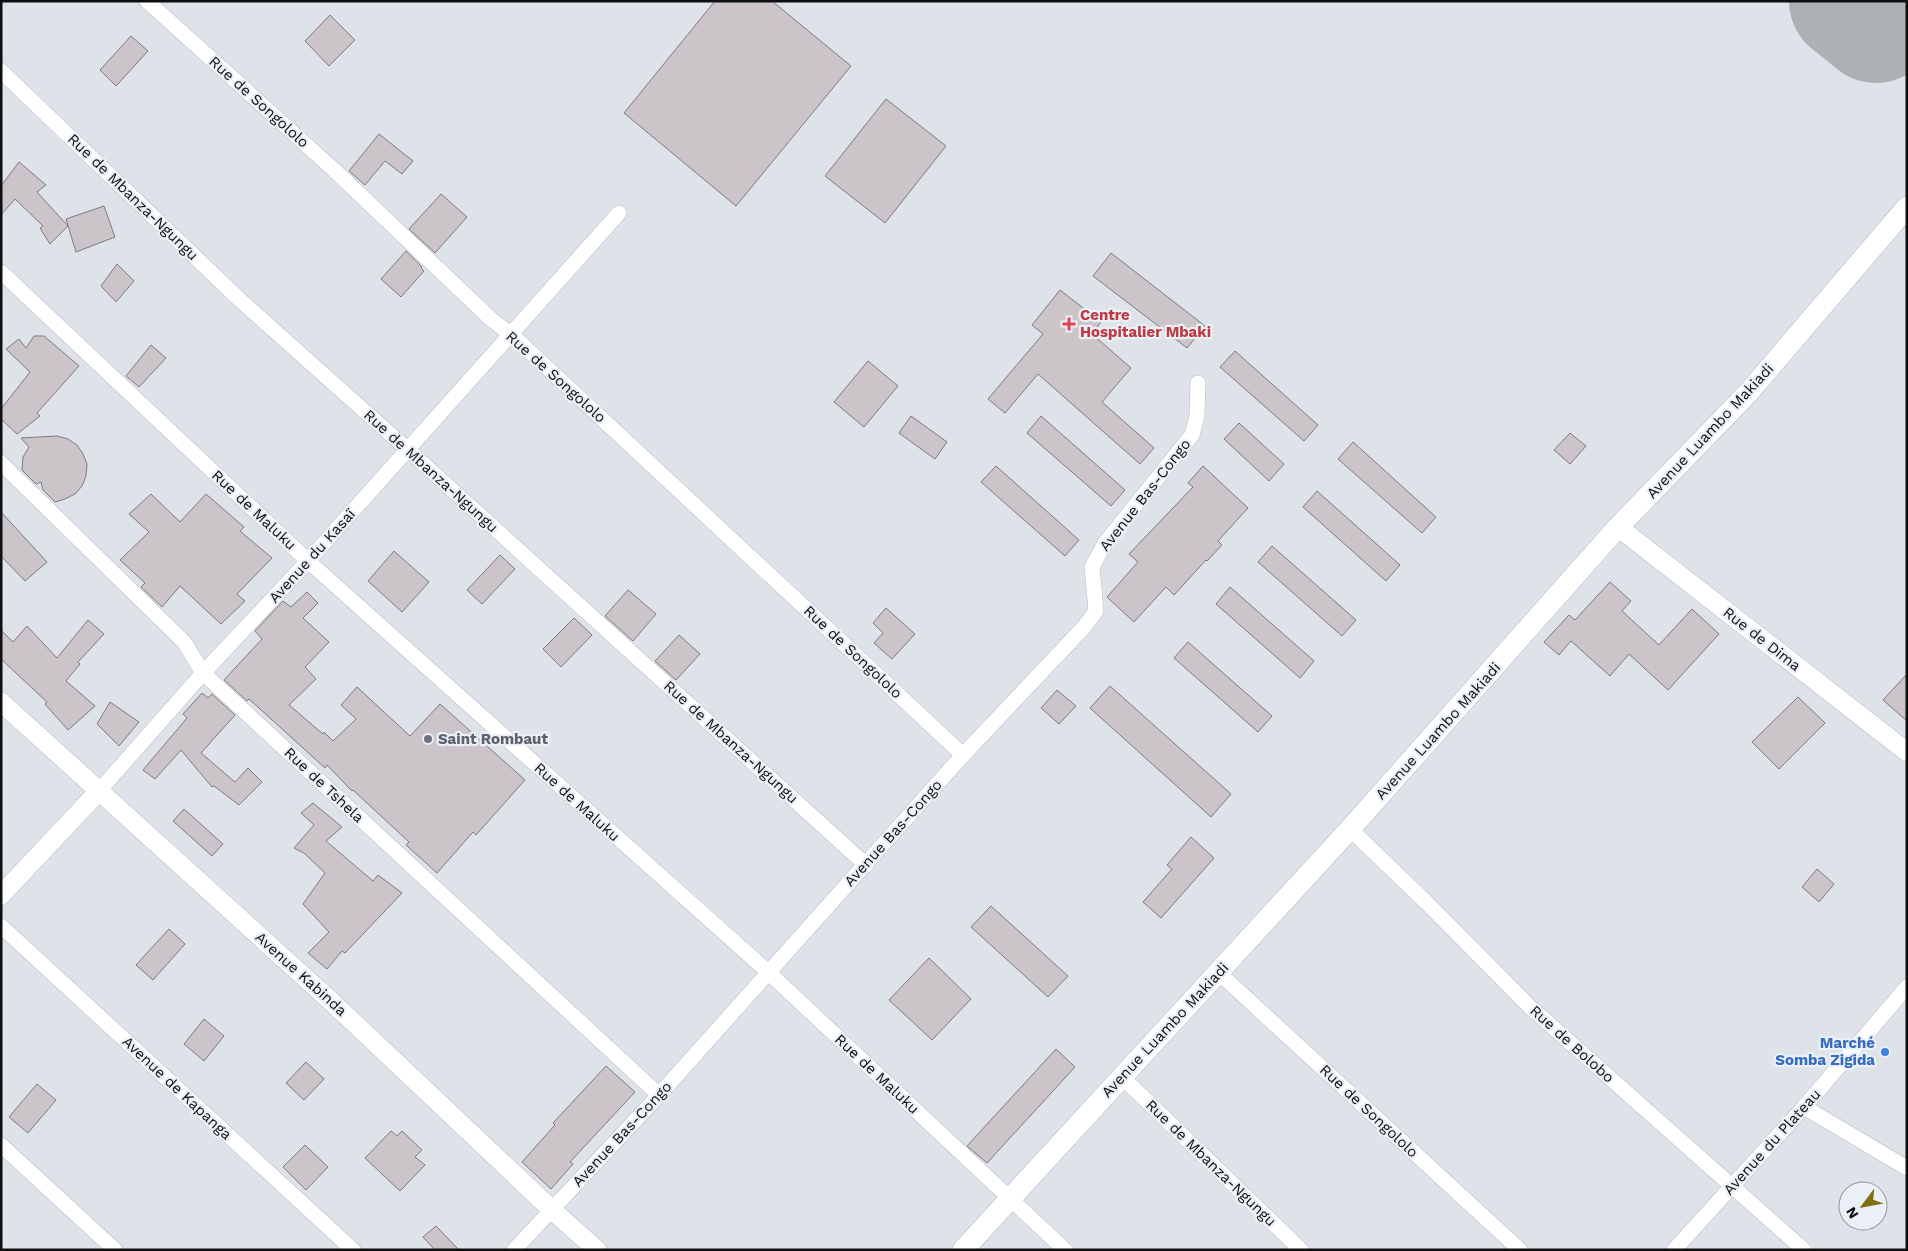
<svg xmlns="http://www.w3.org/2000/svg" width="1908" height="1251" font-family="'Work Sans',sans-serif">
<style>
.lines{fill:none;stroke-linecap:round;stroke-linejoin:round}
.runway{stroke:#adb1b6;stroke-width:122}
.building{fill:#cbc4c9;stroke:#807a7e}
.minor-casing{stroke:#b6bbc1;stroke-width:16}
.tertiary-casing{stroke:#b6bbc1;stroke-width:20}
.secondary-casing{stroke:#b6bbc1;stroke-width:22}
.minor{stroke:#fff;stroke-width:15}
.tertiary{stroke:#fff;stroke-width:19}
.secondary{stroke:#fff;stroke-width:21}
.health-dot{fill:#e0444e;stroke:#ebf0f6;stroke-width:2}
.worship-dot{fill:#6b7280;stroke:#ebf0f6;stroke-width:2}
.shop-dot{fill:#3f7fe0;stroke:#ebf0f6;stroke-width:2}
.labels{text-anchor:middle;dominant-baseline:central;stroke-width:4.5;stroke-linejoin:round;paint-order:stroke}
.street-label{font-size:15px;fill:#0e0f11;stroke:#ebf0f6}
.health-label{font-size:15px;font-weight:bold;fill:#be3a42;stroke:#ebf0f6;text-anchor:start}
.worship-label{font-size:15px;font-weight:bold;fill:#5b616d;stroke:#ebf0f6;text-anchor:start}
.shop-label{font-size:15px;font-weight:bold;fill:#366cbe;stroke:#ebf0f6;text-anchor:end}
</style>
<rect width="100%" height="100%" fill="#dee3e9"/>
<g class="lines">
<path class="runway" d="M1850,1L1876,22"/>
</g>
<g class="building">
<path d="M715,1H772L851,66L736,206L624,113Z"/>
<path d="M330,15L355,40L329,66L305,41Z"/>
<path d="M131,36L148,51L116,86L100,70Z"/>
<path d="M886,99L946,146L885,223L825,176Z"/>
<path d="M379,134L413,161L402,174L385,161L365,185L349,171Z"/>
<path d="M19,162L46,185L37,192L68,226L50,244L40,228L43,226L15,199L1,215V186Z"/>
<path d="M441,194L467,217L435,253L409,229Z"/>
<path d="M104,206L115,237L76,252L66,219Z"/>
<path d="M406,251L422,267L421,268L424,271L401,297L381,279Z"/>
<path d="M1111,253L1205,326L1187,348L1093,276Z"/>
<path d="M117,264L134,281L116,302L101,286Z"/>
<path d="M1060,290L1101,322L1092,334L1131,368L1102,402L1154,448L1140,464L1038,374L1005,413L988,399L1043,334L1032,325Z"/>
<path d="M34,336H44L79,366L37,413L40,416L17,434L1,419V409L30,372L6,349L19,339L26,348Z"/>
<path d="M151,345L166,358L139,387L126,376Z"/>
<path d="M1235,351L1318,425L1304,441L1220,367Z"/>
<path d="M868,361L898,386L864,427L834,402Z"/>
<path d="M911,416L947,442L935,459L899,433Z"/>
<path d="M1041,416L1125,490L1111,506L1027,433Z"/>
<path d="M1239,423L1284,464L1269,481L1224,439Z"/>
<path d="M1570,433L1586,446L1570,464L1554,450Z"/>
<path d="M57,436L68,439L77,445L83,454L87,464L86,476L82,486L75,494L65,499L55,502L43,490L41,482L36,484L22,470L23,457L29,447L21,438Z"/>
<path d="M1353,442L1436,517L1422,533L1338,459Z"/>
<path d="M996,466L1079,540L1065,556L981,482Z"/>
<path d="M1203,466L1248,508L1218,541L1222,545L1207,561L1206,560L1174,595L1166,587L1134,622L1107,597L1138,562L1129,554L1193,487L1188,483Z"/>
<path d="M1317,491L1400,565L1386,581L1303,507Z"/>
<path d="M151,494L180,522L206,494L244,527L240,531L272,558L237,594L245,601L221,624L180,586L162,607L141,587L145,583L120,560L149,532L129,514Z"/>
<path d="M1,512L47,562L25,581L1,556Z"/>
<path d="M1272,546L1356,620L1342,636L1258,562Z"/>
<path d="M394,551L429,582L402,612L368,581Z"/>
<path d="M500,555L515,569L482,604L467,590Z"/>
<path d="M1610,582L1631,601L1622,611L1659,645L1692,609L1719,634L1668,690L1629,654L1610,676L1571,641L1559,655L1544,642L1569,615L1575,620Z"/>
<path d="M1230,587L1314,661L1300,678L1216,604Z"/>
<path d="M628,590L656,614L633,641L605,616Z"/>
<path d="M307,592L318,603L303,618L329,642L305,667L316,679L289,705L323,734L324,732L333,741L356,719L341,705L357,687L410,736L440,704L525,780L476,835L473,832L437,873L406,845L409,842L353,790L352,791L327,765L325,768L249,699L247,701L224,680L262,639L255,631L283,601L291,607Z"/>
<path d="M886,608L915,634L892,659L874,643L883,633L873,623Z"/>
<path d="M574,618L592,635L561,667L543,649Z"/>
<path d="M88,620L104,634L78,662L80,664L66,681L95,706L68,730L45,704L47,702L1,659V630L13,642L27,626L57,658Z"/>
<path d="M679,635L700,654L676,680L655,661Z"/>
<path d="M1188,642L1272,716L1258,732L1174,658Z"/>
<path d="M1907,674V721L1883,700Z"/>
<path d="M1110,686L1231,794L1211,817L1090,708Z"/>
<path d="M1057,690L1076,706L1059,724L1041,708Z"/>
<path d="M202,693L208,698L212,694L235,715L201,753L235,782L248,768L262,782L239,805L214,786L212,787L181,750L155,779L143,770L187,718L183,714Z"/>
<path d="M1798,697L1825,723L1779,769L1752,742Z"/>
<path d="M110,702L139,722L119,746L97,724Z"/>
<path d="M313,803L342,827L326,841L373,881L378,875L402,893L345,953L342,951L327,969L308,953L329,932L303,904L325,873L304,853L294,848L314,825L301,813Z"/>
<path d="M184,809L223,844L212,856L173,821Z"/>
<path d="M1191,837L1214,858L1161,918L1143,902L1172,869L1167,865Z"/>
<path d="M1817,869L1834,884L1819,902L1802,887Z"/>
<path d="M991,906L1068,976L1048,997L971,927Z"/>
<path d="M169,929L185,944L153,980L136,965Z"/>
<path d="M929,958L971,999L932,1040L889,1000Z"/>
<path d="M204,1019L224,1036L204,1061L184,1044Z"/>
<path d="M1056,1049L1075,1067L987,1163L967,1146Z"/>
<path d="M306,1062L324,1079L304,1100L286,1083Z"/>
<path d="M606,1066L635,1092L570,1162L573,1164L551,1189L522,1162L555,1125L553,1123Z"/>
<path d="M37,1084L56,1100L28,1133L9,1117Z"/>
<path d="M391,1131L397,1136L402,1131L422,1150L415,1157L425,1165L400,1191L365,1158Z"/>
<path d="M305,1145L328,1167L306,1190L283,1167Z"/>
<path d="M436,1226L459,1250H435L423,1237Z"/>
</g>
<g class="lines">
<g class="minor-casing">
<g id="minor">
<path d="M147,1L333,169L492,320L512,335L963,755"/>
<path d="M1,71L240,300L407,449L866,865"/>
<path d="M1,272L308,561L768,972L1065,1250"/>
<path d="M1,463L184,642L203,673L659,1095"/>
<path d="M99,791L203,673L308,561L619,213"/>
<path d="M1350,829L1427,903L1530,1007L1804,1250"/>
<path d="M1,926L353,1250"/>
<path d="M1218,972L1520,1250"/>
<path d="M1122,1077L1301,1250"/>
<path d="M1804,1107L1907,1168"/>
<path d="M1,1145L115,1250"/>
<path d="M514,1250L659,1095L963,755L1085,626L1096,611L1092,567L1105,543L1192,435L1197,416L1198,383"/>
<path d="M1674,1250L1804,1107L1907,987"/>
</g>
</g>
<g class="tertiary-casing">
<g id="tertiary">
<path d="M1618,527L1907,752"/>
<path d="M1,702L333,1003L552,1210L597,1250"/>
<path d="M1,895L99,791"/>
</g>
</g>
<g class="secondary-casing">
<path id="secondary" d="M963,1250L1350,829L1618,527L1748,393L1907,207"/>
</g>
<use href="#minor" class="minor"/>
<use href="#tertiary" class="tertiary"/>
<use href="#secondary" class="secondary"/>
</g>
<path class="health-dot" d="M1066.5 316.5h5v5h5v5h-5v5h-5v-5h-5v-5h5z"/>
<circle class="worship-dot" cx="428" cy="739" r="5"/>
<circle class="shop-dot" cx="1885" cy="1052" r="5"/>
<g class="labels">
<g class="street-label">
<text transform="translate(259 102) rotate(42)">Rue de Songololo</text>
<text transform="translate(133 197) rotate(44)">Rue de Mbanza-Ngungu</text>
<text transform="translate(556 377) rotate(42)">Rue de Songololo</text>
<text transform="translate(1710 431) rotate(-47)">Avenue Luambo Makiadi</text>
<text transform="translate(431 471) rotate(42)">Rue de Mbanza-Ngungu</text>
<text transform="translate(1145 495) rotate(-52)">Avenue Bas-Congo</text>
<text transform="translate(254 510) rotate(43)">Rue de Maluku</text>
<text transform="translate(312 556) rotate(-48)">Avenue du Kasaï</text>
<text transform="translate(1762 639) rotate(38)">Rue de Dima</text>
<text transform="translate(853 652) rotate(43)">Rue de Songololo</text>
<text transform="translate(1438 731) rotate(-48)">Avenue Luambo Makiadi</text>
<text transform="translate(731 742) rotate(42)">Rue de Mbanza-Ngungu</text>
<text transform="translate(324 785) rotate(43)">Rue de Tshela</text>
<text transform="translate(577 802) rotate(42)">Rue de Maluku</text>
<text transform="translate(893 833) rotate(-48)">Avenue Bas-Congo</text>
<text transform="translate(301 974) rotate(42)">Avenue Kabinda</text>
<text transform="translate(1165 1030) rotate(-47)">Avenue Luambo Makiadi</text>
<text transform="translate(1572 1044) rotate(42)">Rue de Bolobo</text>
<text transform="translate(877 1074) rotate(43)">Rue de Maluku</text>
<text transform="translate(177 1088) rotate(43)">Avenue de Kapanga</text>
<text transform="translate(1369 1111) rotate(43)">Rue de Songololo</text>
<text transform="translate(622 1134) rotate(-47)">Avenue Bas-Congo</text>
<text transform="translate(1772 1142) rotate(-48)">Avenue du Plateau</text>
<text transform="translate(1211 1163) rotate(44)">Rue de Mbanza-Ngungu</text>
</g>
<g class="health-label">
<text x="1080" y="315">Centre<tspan x="1080" dy="17">Hospitalier Mbaki</tspan></text>
</g>
<g class="worship-label">
<text x="438" y="739">Saint Rombaut</text>
</g>
<g class="shop-label">
<text x="1875" y="1043">Marché<tspan x="1875" dy="17">Somba Zigida</tspan></text>
</g>
</g>
<rect width="1908" height="1251" fill="none" stroke="#0e0f11" stroke-width="5"/>
<g transform="translate(1863 1206) rotate(238)"><circle r="24" fill="#ebf0f6" stroke="#93969a"/>
<path d="M0-4L9 19L0 12L-9 19Z" fill="#7f7111"/>
<text y="-8" font-size="14" font-weight="bold" text-anchor="middle" fill="#0e0f11">N</text>
</g>
</svg>
